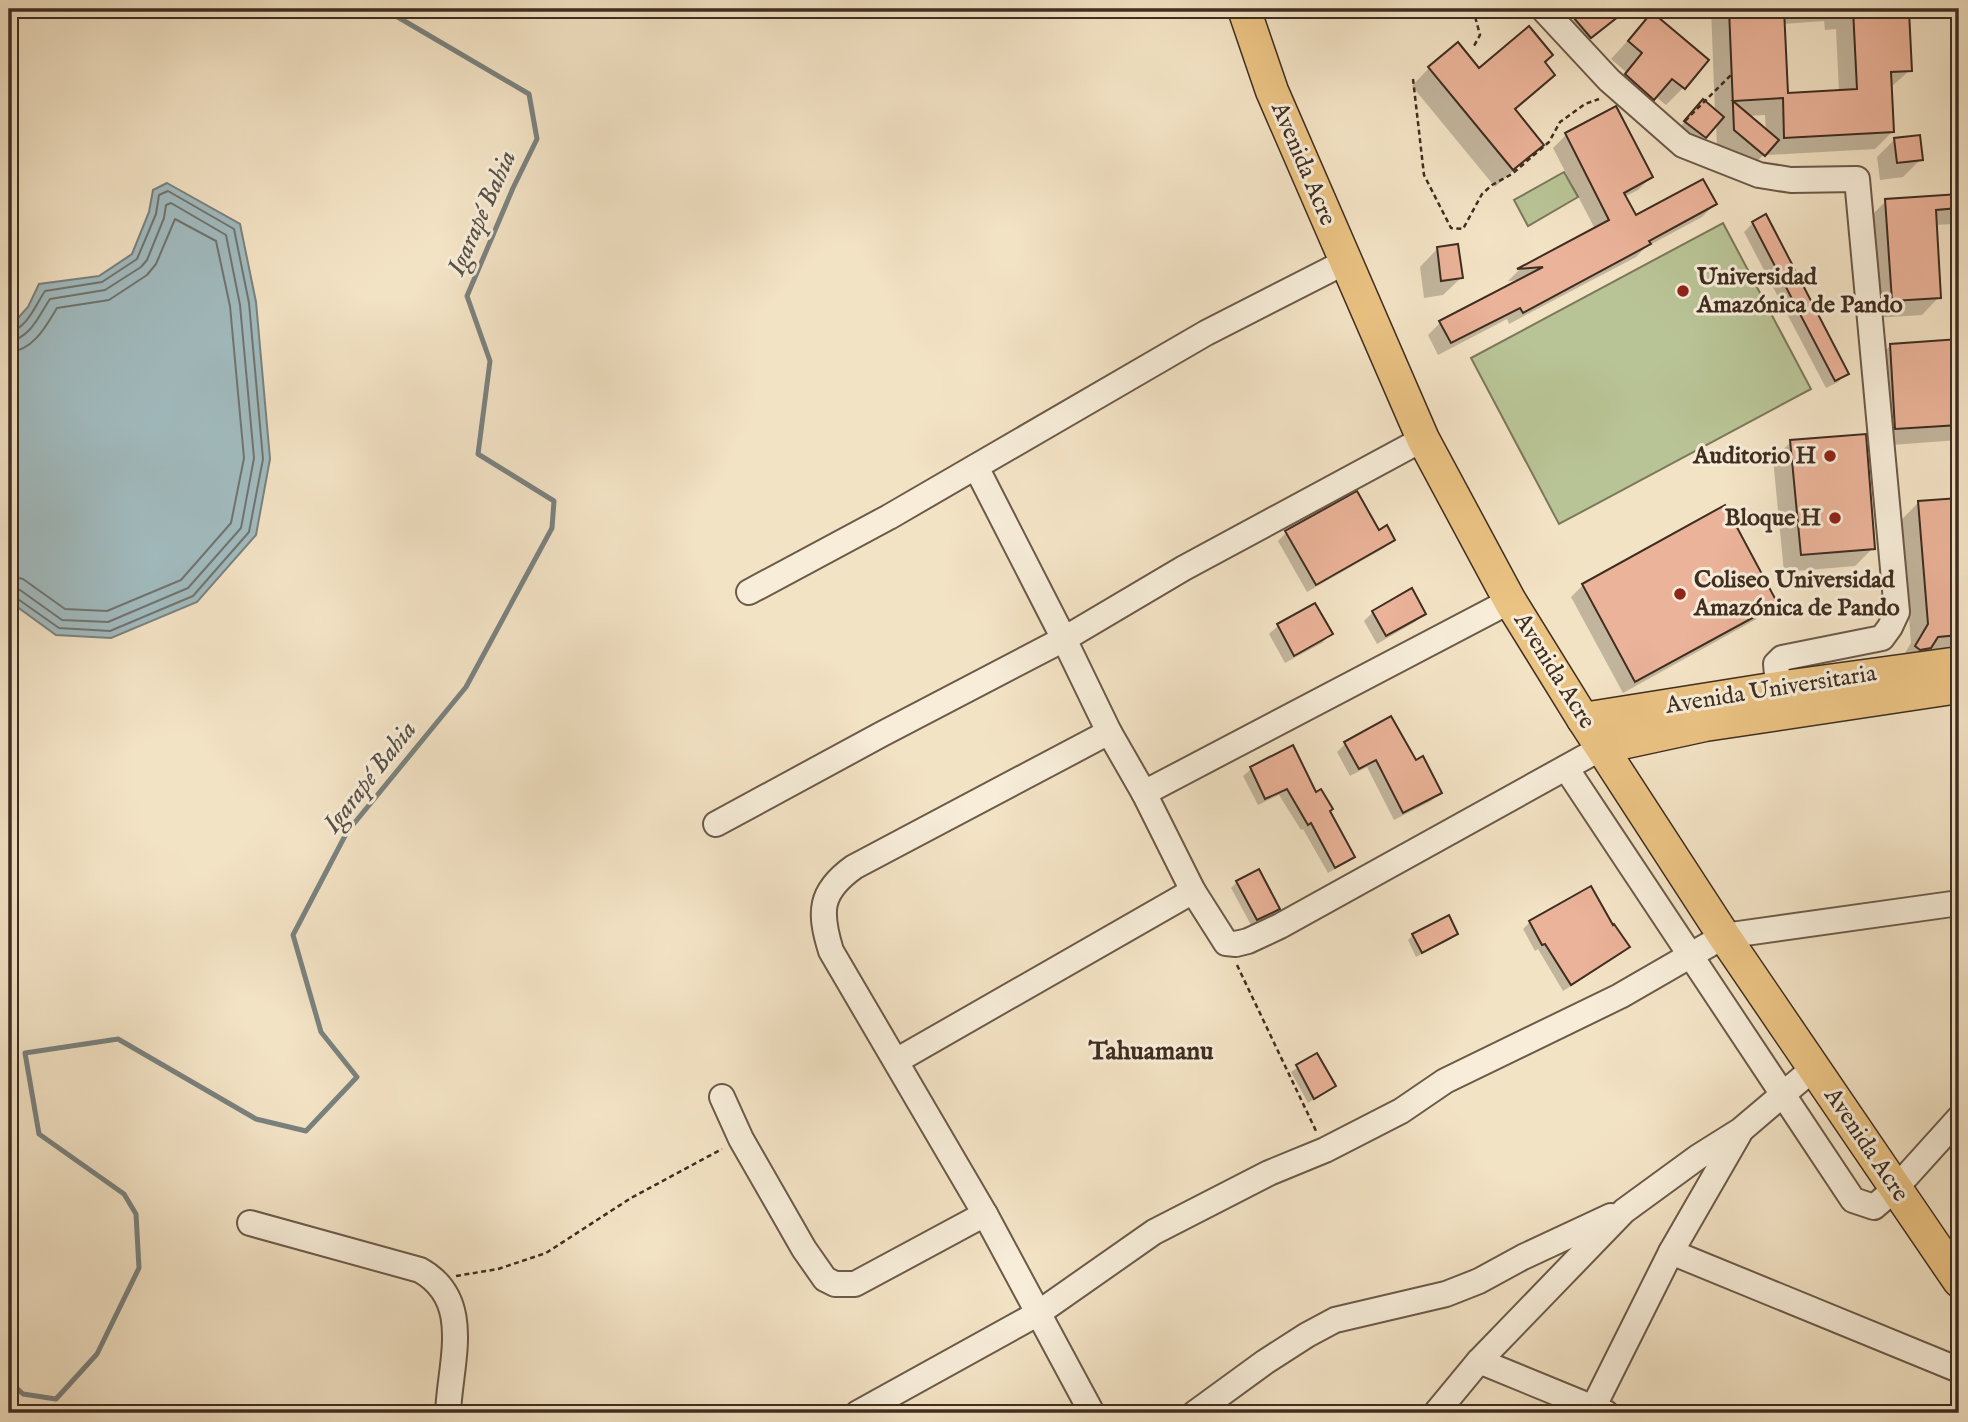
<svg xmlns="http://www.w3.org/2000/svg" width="1968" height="1422" font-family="'IM FELL English',serif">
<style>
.green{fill:#b9c496;stroke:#7c785b;stroke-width:2}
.water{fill:#a1bbbf;stroke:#7a827f;stroke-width:2}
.shadow{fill:#0003;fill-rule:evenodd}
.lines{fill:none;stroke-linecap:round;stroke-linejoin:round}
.shore{stroke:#707470;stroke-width:2}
.stream{stroke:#7a827f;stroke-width:5}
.building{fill:#ebb399;stroke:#3f2d20;stroke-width:2}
.minor-casing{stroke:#6c5a49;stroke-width:28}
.major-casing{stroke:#3f2d20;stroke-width:35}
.path{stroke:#3f2d20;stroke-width:2.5;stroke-dasharray:5 3.5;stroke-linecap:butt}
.minor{stroke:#f7edd9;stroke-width:24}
.major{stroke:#eac282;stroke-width:32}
.poi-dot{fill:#8f2418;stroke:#f7edd9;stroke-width:2.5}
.labels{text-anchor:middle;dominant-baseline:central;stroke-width:6;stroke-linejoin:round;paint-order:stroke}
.street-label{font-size:24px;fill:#3f2d20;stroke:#f7edd9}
.poi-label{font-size:24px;font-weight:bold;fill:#3f2d20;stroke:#f7edd9;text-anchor:start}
.water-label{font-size:26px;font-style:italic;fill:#585048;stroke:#f7edd9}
.neighbourhood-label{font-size:26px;font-weight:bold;fill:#3f2d20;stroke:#f7edd9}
</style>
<rect width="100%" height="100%" fill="#f3e3c5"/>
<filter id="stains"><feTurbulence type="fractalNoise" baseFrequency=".00286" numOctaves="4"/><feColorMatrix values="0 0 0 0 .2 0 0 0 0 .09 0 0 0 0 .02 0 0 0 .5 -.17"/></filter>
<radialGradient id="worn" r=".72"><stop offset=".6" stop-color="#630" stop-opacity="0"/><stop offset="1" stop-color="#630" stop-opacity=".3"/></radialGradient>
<g class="green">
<path d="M1564,172L1578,197L1528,226L1514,200Z"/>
<path d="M1723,223L1811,389L1559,524L1471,358Z"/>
</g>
<path class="water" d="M167,183L240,224L256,302L270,459L256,535L197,602L111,638L56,635L9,601V328L28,307L39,284L99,276L132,254L149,212L153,190Z"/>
<g class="shadow">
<path d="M1586,9H1613L1618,15L1572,55L1556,36Z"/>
<path d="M1711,9H1907L1910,70L1890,88L1892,132L1875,149L1767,155V151L1746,173L1717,148L1716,124L1687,155L1668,140L1703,101L1715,112ZM1824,21L1825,30L1836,29L1839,92L1787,95L1783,24ZM1765,115L1766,131L1749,116Z"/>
<path d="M1652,14L1683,88L1666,105L1655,96L1636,117L1608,93L1626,72L1611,59Z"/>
<path d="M1543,63L1553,75L1514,111L1542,145L1495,187L1412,86L1429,68L1479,70Z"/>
<path d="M1615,109L1651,177L1638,190L1624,197L1635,218L1715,204L1702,217L1646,247L1636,257L1509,324L1507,319L1438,355L1428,335L1440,323L1523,280L1508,281L1518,271L1595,229L1553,148L1566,135Z"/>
<path d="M1895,139L1921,159L1903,177L1880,180L1877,157Z"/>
<path d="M1953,194H1959V219L1954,224L1935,225L1939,297L1922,315L1874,318L1868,219L1886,201L1950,196Z"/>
<path d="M1753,223L1847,373L1838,382L1826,388L1744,232Z"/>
<path d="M1437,249L1461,278L1443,295L1424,298L1420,267Z"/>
<path d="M1959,341V440L1878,446L1873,363L1890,346Z"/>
<path d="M1791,442L1873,548L1855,566L1784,572L1773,459Z"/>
<path d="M1959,490V650L1898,665L1911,643L1901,520L1919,502L1948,500Z"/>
<path d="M1286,533L1393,539L1384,548L1307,592L1278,541Z"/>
<path d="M1583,585L1776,603L1764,615L1623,693L1571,597Z"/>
<path d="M1373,612L1424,613L1415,622L1377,644L1364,621Z"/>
<path d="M1278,626L1331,634L1322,643L1285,663L1269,634Z"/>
<path d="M1346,743L1415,762L1440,792L1431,801L1394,820L1367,767L1350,776L1337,752Z"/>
<path d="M1292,748L1315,795L1329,812L1353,856L1346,863L1328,873L1303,829L1301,830L1279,795L1258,805L1243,776L1251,769Z"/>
<path d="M1237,882L1278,909L1273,914L1251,925L1231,888Z"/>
<path d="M1590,888L1612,928L1628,947L1621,954L1563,991L1538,949L1535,951L1523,929L1530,922Z"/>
<path d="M1456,934L1451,939L1416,957L1408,940L1413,935Z"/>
<path d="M1316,1056L1333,1086L1308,1103L1291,1072Z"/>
</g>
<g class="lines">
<g class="shore">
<path d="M9,332C27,329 36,304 45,291L102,282L137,259L156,214L159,195L168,191L234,229L249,303L263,459L249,532L193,596L110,631L59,628L15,597L9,596"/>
<path d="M9,341C30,339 40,314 50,299L105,290L141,267L147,260L164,218L166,205L171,203L226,235L240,305L254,458L241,528L188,588L108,622L62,620L20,590L9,587"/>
<path d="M9,352C33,351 46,326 57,308L109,300L147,275L156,264L175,219L216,241L230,306L244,458L231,523L181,580L107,611L65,609L23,579L9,576"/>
</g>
<path class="stream" d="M9,1381L23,1394L56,1399L97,1354L139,1268L136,1214L124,1194L39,1134L25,1053L118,1039L256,1119L306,1131L357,1077L321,1032L293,935L347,832L466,687L552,528L554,501L478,454L490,361L467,296L513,188L537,139L529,94L384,9"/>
</g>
<g class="building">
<path d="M1583,9H1628L1591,38L1573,17Z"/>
<path d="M1729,9H1784L1788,93L1857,89L1853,9H1877L1878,13L1909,11L1912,71L1891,72L1894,132L1784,138L1783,98L1733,101L1779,140L1765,156L1734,130Z"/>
<path d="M1652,12L1709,60L1685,89L1672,79L1654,100L1625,74L1642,53L1628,41Z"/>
<path d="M1529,26L1553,55L1545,62L1555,75L1515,109L1544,145L1513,170L1428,67L1458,42L1479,68Z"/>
<path d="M1703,99L1724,117L1706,138L1684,121Z"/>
<path d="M1616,106L1653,177L1624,193L1636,215L1703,179L1717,204L1649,241L1651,244L1523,313L1520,308L1451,343L1439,321L1543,267L1517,269L1609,220L1565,133Z"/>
<path d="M1920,135L1923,160L1897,163L1894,138Z"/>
<path d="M1959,194V208L1936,210L1941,298L1892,301L1885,199Z"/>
<path d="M1766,214L1849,374L1835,381L1752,222Z"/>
<path d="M1458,244L1463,278L1441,281L1437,247Z"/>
<path d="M1959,339V425L1895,429L1890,344Z"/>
<path d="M1866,434L1875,549L1801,555L1790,440Z"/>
<path d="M1357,491L1379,530L1387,525L1395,540L1316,585L1285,531Z"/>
<path d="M1959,498V635L1938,637L1931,648L1920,650L1915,646L1928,624L1918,501Z"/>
<path d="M1725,505L1778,604L1635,682L1582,584Z"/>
<path d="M1412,588L1426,614L1386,636L1372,611Z"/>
<path d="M1315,603L1333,634L1294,656L1277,624Z"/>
<path d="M1391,716L1416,760L1423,756L1442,793L1403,813L1376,760L1359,769L1344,742Z"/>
<path d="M1293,745L1316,792L1321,789L1333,809L1330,811L1355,857L1335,868L1311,823L1308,825L1287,789L1265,799L1250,767Z"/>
<path d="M1259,869L1280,909L1257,920L1236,881Z"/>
<path d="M1591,886L1613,925L1614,924L1630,947L1571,985L1545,944L1542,945L1529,921Z"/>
<path d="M1449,915L1458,934L1422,953L1412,934Z"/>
<path d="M1317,1053L1336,1086L1314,1099L1296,1065Z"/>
</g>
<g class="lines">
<g class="minor-casing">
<g id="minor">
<path d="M1543,9L1609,80L1683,145L1759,175L1791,180L1857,179L1897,612L1890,627L1882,638L1782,658L1776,664L1780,706"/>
<path d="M749,592L889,517L1206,333L1345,262"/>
<path d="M1109,732L1144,793L1510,601"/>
<path d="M1566,768L1853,1200L1874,1207L1895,1189L1959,1118"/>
<path d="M1144,793L1193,891L1226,943L1236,944L1248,941L1280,926L1603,747"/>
<path d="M716,824L882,734L1064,639L976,467"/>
<path d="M896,1061L1193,891"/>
<path d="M722,1097L741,1139L804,1249L825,1279L835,1284H855L985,1214"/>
<path d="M250,1223L420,1270C474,1300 450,1362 448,1413"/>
<path d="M1671,1252L1959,1370"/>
<path d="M1479,1361L1606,1413"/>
<path d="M1593,1408L1671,1252L1739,1134"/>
<path d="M858,1413L1037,1314L1154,1232L1269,1173L1325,1150L1401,1111L1445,1081L1620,996L1724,936L1959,903"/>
<path d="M1092,1413L985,1214L831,951C819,912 819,892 854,867L1109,732L1064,639L1184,568L1423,439"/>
<path d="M1195,1413L1265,1362L1307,1335L1335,1320L1446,1294L1479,1281L1523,1257L1611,1216"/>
<path d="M1436,1413L1479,1361L1624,1211L1698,1157L1741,1130L1814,1068"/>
</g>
</g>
<g class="major-casing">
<g id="major">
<path d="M1244,9L1272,91L1423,439L1510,601L1583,719L1724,936L1959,1281"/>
<path d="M1583,719L1778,688L1959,663"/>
<path d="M1603,747L1705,725L1959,687"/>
</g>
</g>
<g class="path">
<path d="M1473,9L1480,35L1474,46"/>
<path d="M1413,79L1424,175L1451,228L1463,229L1482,194L1492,185L1512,174L1549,142L1560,122L1585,104L1599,99"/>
<path d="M1685,121L1732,74"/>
<path d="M1237,965L1317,1133"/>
<path d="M456,1276L498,1269L546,1253L631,1198L722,1149"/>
</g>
<use href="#minor" class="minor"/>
<use href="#major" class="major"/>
</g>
<g class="poi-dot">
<circle cx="1683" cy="291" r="7"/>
<circle cx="1830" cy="456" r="7"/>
<circle cx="1835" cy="518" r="7"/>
<circle cx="1680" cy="594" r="7"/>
</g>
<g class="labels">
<g class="street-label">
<text transform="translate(1303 164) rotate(67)">Avenida Acre</text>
<text transform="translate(1554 671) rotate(58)">Avenida Acre</text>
<text transform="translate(1771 690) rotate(-9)">Avenida Universitaria</text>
<text transform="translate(1866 1145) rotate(56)">Avenida Acre</text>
</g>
<g class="poi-label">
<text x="1697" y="277">Universidad<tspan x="1697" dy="28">Amazónica de Pando</tspan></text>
<text x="1816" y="456" text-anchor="end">Auditorio H</text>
<text x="1821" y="518" text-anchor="end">Bloque H</text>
<text x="1694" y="580">Coliseo Universidad<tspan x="1694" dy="28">Amazónica de Pando</tspan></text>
</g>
<g class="water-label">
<text transform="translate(482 213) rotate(-66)">Igarapé Bahia</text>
<text transform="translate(370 777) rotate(-52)">Igarapé Bahia</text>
</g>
<g class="neighbourhood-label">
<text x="1151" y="1051">Tahuamanu</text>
</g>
</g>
<rect width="1968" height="1422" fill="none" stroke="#f3e3c5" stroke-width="35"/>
<rect x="10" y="10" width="1947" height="1401" fill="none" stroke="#3f2d20" stroke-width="3.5"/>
<rect x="18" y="18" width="1933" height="1387" fill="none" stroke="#3f2d20" stroke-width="2"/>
<rect width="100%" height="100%" filter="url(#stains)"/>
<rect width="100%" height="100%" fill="url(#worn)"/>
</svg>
